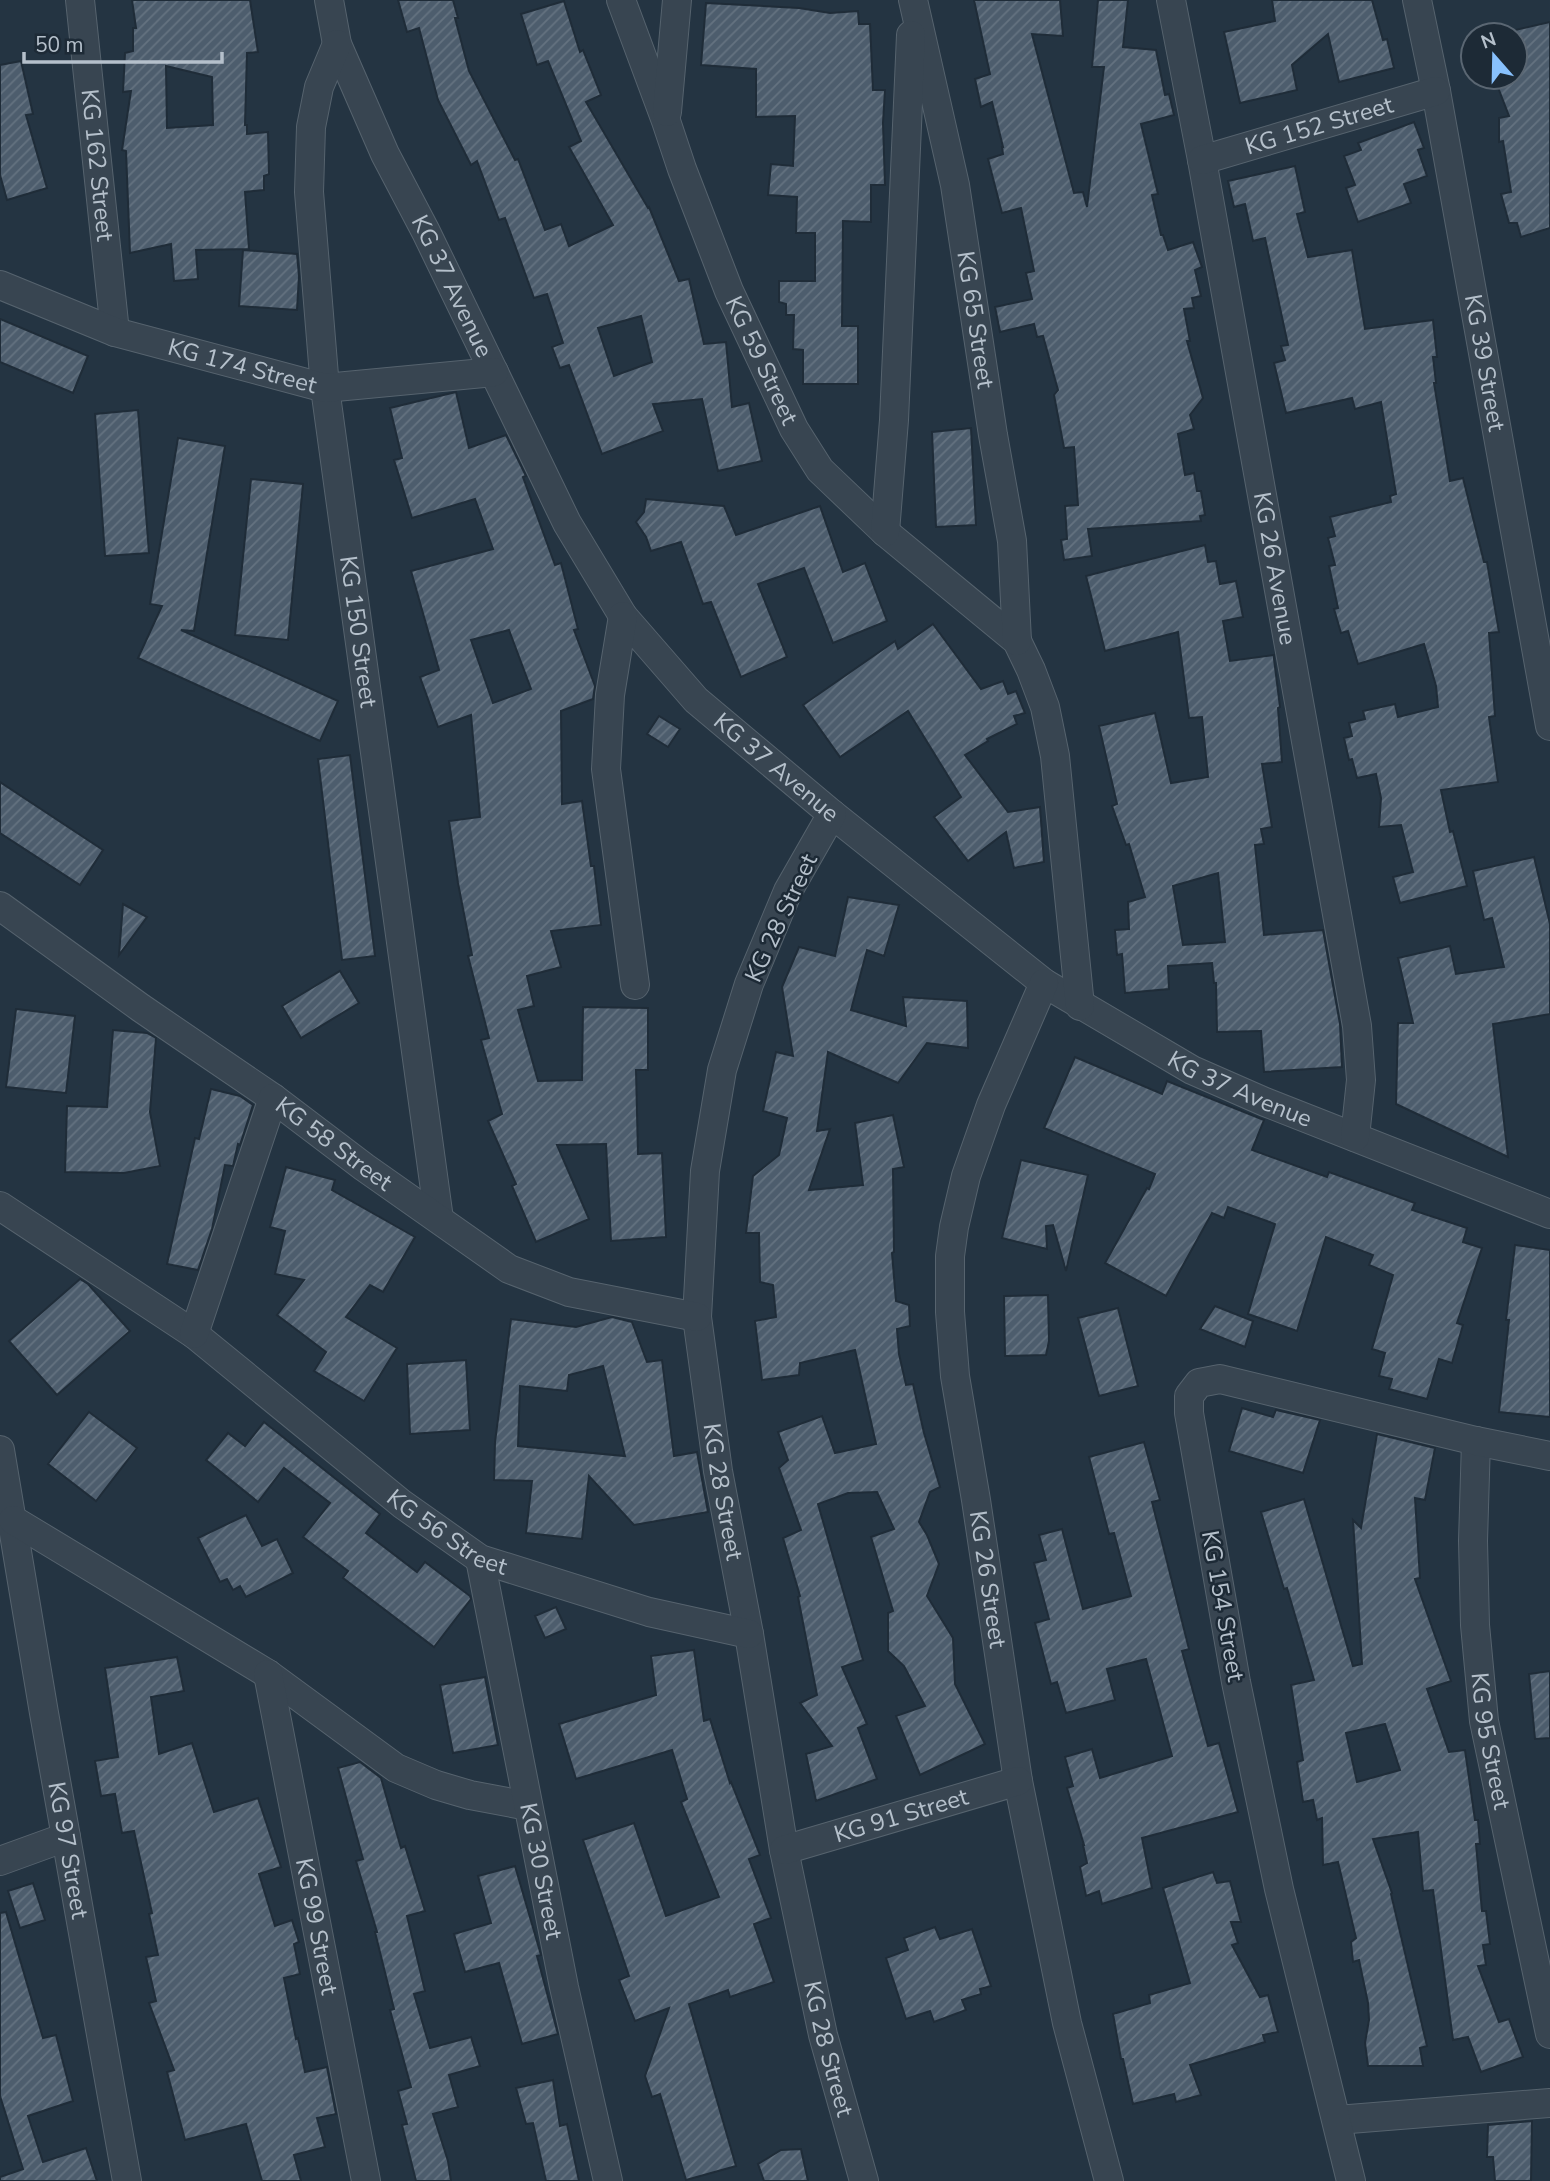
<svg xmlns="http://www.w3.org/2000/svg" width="1550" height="2181" font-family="'Nunito Sans',sans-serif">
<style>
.building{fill:url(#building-hatch);stroke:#1f2c38;stroke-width:2;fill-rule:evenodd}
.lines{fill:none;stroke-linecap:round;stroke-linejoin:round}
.minor-casing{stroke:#56636e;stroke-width:30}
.minor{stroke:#384551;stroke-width:28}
.labels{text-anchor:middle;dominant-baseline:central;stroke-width:5;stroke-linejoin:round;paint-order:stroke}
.street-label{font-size:24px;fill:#b5c0cb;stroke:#1d2a36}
</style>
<defs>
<pattern id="building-hatch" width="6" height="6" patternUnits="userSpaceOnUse" patternTransform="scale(1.75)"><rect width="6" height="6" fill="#4d5d6d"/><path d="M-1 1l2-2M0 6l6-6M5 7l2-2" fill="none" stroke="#647280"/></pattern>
</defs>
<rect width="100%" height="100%" fill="#243442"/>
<g class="building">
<path d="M132,0H250L258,52L247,53L245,125H247V134L268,132L269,174L264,176V190L245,192L249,249L196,250L198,279L174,281L171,244L130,253L126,151L122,150L131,91L123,92L125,53L133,51V28H136ZM166,66L212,77L213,125L167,128Z"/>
<path d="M398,0H453L458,18H455L469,71L515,160L518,159L545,230L561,224L569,246L613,225L569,147L581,141L548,61L537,65L521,14L564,1L580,52L583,50L601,95L586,102L648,208L649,207L679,281L689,279L704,344L726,342L732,407L749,403L762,461L718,471L702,399L653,404L663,431L602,454L569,365L560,368L552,347L563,343L547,294L534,298L505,218L499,220L477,161L471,165L438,100L419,28L407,32ZM641,316L652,362L614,376L598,328Z"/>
<path d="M974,0H1060L1063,36L1032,34L1074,193L1083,192L1087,207L1104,67H1092L1098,0H1128L1123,47L1156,50L1165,95L1169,94L1174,115L1141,124L1158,194L1152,195L1161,235H1163L1168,250L1193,242L1202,267L1195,270L1201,296L1192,298L1194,308L1184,309L1190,341H1187L1203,398L1190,415L1194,429L1178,434L1185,475L1194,473L1197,491H1201L1205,515L1200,516L1201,521L1088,529L1092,556L1064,560L1061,540L1067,539L1065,506L1078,505L1074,447L1064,448L1054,395L1058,390L1043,336L1037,337L1034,324L1000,332L995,307L1032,299L1026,273L1034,271L1021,208L1002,213L988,159L1003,154L1002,147H1003L992,102L981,107L975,79L990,74Z"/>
<path d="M1272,0H1372L1383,40L1387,39L1394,68L1339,82L1328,34L1292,65L1297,90L1240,103L1224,32L1275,21Z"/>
<path d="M706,3L799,8L830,13L858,11L859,24H870L873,90H885L883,123L885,185H871V222L843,221L842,326H858V384H803V350L793,349L794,315H786V304L779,302V281H815V233H796L797,197L768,195L771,164L793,166L795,116L756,117V69L701,65Z"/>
<path d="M1550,22V228L1521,237L1517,223H1509L1501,194L1511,192L1503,141L1499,142V118L1509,116L1494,77H1515V30Z"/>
<path d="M21,61L33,114L26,115L47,188L7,200L0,175V65Z"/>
<path d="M1414,122L1424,148L1418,150L1427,176L1404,184L1411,203L1358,222L1346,188L1355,185L1344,156L1361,150L1358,143Z"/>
<path d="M1295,166L1305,212L1297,214L1308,257L1352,250L1365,329L1433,320L1437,357H1433L1436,383H1434L1450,481L1463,478L1484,562H1487L1499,632L1489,633L1495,716L1489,717L1498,782L1441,790L1450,832L1453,831L1467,886L1400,903L1393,877L1413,872L1401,825L1379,827L1381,798L1376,774L1357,778L1352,759L1349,760L1344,738L1352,736L1349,723L1365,719L1363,711L1395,704L1398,717L1438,707L1436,686L1424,644L1358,664L1348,631L1341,633L1334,609L1338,608L1329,566L1335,565L1328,538L1335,536L1330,517L1391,502L1390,496L1396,494L1381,402L1355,409L1352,398L1286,413L1274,363L1285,360L1281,346L1288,345L1265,238L1253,241L1245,204L1234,207L1228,181Z"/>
<path d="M243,250L297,254L299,276L297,310L239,306Z"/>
<path d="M0,319L88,356L73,393L0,362Z"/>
<path d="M456,392L469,448L506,435L526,476L523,477L555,565L561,563L578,629L574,630L595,686L593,699L561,711L562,804L582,801L591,866H594L601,925L551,931L561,967L527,976L534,1006L518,1010L538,1081L582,1080L583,1007L648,1008V1070H636L638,1154L662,1153L666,1237L611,1241L606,1144L557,1145L589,1219L536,1242L512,1186L516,1184L488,1121L502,1114L481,1040L489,1038L468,956L472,955L458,883L449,821L480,817L471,715L438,727L420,677L439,670L411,571L493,549L475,499L412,518L394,460L402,458L390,408ZM509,630L531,689L493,703L471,640Z"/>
<path d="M138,410L149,553L105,556L95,414Z"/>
<path d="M971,428L976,525L936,527L932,432Z"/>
<path d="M178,438L225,446L194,631L181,630L338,701L320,741L138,658L162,606L150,604Z"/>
<path d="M251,479L303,484L288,640L235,635Z"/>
<path d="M646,499L724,506L736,535L820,506L843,572L865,563L887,621L833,643L804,568L758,584L787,657L741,677L711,602L703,604L681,542L651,551L646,537L636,522L644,512Z"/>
<path d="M1205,545L1208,562L1216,561L1220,584L1236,581L1243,617L1223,621L1230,661L1274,655V659L1280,707L1278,708L1282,762L1262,764L1272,827L1261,829L1264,844L1255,845L1264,935L1323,930L1340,1024L1342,1067L1264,1072L1261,1031L1217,1032L1216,983H1214L1212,963L1168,966L1169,989L1125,993L1122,954L1117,955L1115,930L1129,929L1128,902L1145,897L1129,844L1126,845L1112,806L1117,804L1099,726L1155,713L1171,783L1208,777L1202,717L1189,718L1178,632L1105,651L1086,576ZM1218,873L1225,942L1183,945L1173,886Z"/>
<path d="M933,624L981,689L1003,681L1008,694L1016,691L1025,713L1014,716L1017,724L987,739L988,741L965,755L1008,812L1040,807L1044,862L1014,868L1006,832L968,861L934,817L961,797L908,711L840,757L803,705L895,641L898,649Z"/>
<path d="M659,716L680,729L668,747L647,734Z"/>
<path d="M350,755L375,956L342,960L318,759Z"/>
<path d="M0,782L103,850L80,885L0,833Z"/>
<path d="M1534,857L1550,924V1014L1493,1024L1508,1157L1396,1104L1398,1023H1413L1398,958L1450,946L1456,974L1504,967L1492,918L1484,920L1473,871Z"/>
<path d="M848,897L899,905L884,956L867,950L851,1010L906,1026L903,997L967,1001L968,1048L927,1043L898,1083L828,1052L817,1131L830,1129L809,1190L863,1185L855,1123L893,1115L904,1167L893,1169L894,1252L892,1253L896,1301L909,1305L910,1326L897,1329L899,1354L906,1385L913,1384L924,1433L940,1487L930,1492L919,1522L927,1535L939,1564L927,1596L953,1638L955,1684L985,1744L920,1775L896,1716L925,1706L904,1666L888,1651V1613L893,1611L871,1537L894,1529L877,1492L848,1493L818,1504L863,1660L842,1667L867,1724L858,1728L877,1779L816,1801L806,1754L832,1746L800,1703L817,1695L798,1597L800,1596L783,1538L801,1530L779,1468L788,1460L778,1432L822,1416L835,1453L876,1444L855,1350L800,1363L799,1375L762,1380L755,1321L776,1317L773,1285L760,1282L759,1233H746L753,1176L779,1155L787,1118L763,1111L776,1052L793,1056L782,987L799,947L835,956Z"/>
<path d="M123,904L147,917L119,955Z"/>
<path d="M340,971L359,1003L301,1038L282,1006Z"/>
<path d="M16,1009L75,1016L66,1093L6,1087Z"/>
<path d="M113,1030L147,1033L156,1038L150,1112L160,1166L124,1173L65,1172L67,1106L107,1107Z"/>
<path d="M1075,1057L1162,1094L1167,1081L1264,1120L1252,1150L1327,1177L1329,1172L1415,1203L1412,1210L1467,1228L1463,1242L1482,1248L1457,1323L1463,1325L1452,1363L1439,1359L1427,1399L1389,1389L1392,1379L1379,1376L1385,1353L1372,1349L1393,1275L1369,1265L1373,1255L1326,1237L1297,1331L1248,1314L1275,1224L1228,1207L1224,1218L1212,1213L1166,1296L1105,1263L1147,1188L1149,1189L1155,1174L1044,1128Z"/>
<path d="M211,1089L240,1096L253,1105L240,1145L238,1144L233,1166L225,1165L212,1229L198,1270L167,1264L195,1138L199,1139Z"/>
<path d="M1021,1160L1088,1175L1066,1271L1053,1225L1046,1226L1047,1249L1002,1238Z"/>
<path d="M286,1167L335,1180L332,1190L415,1237L383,1292L370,1285L346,1317L397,1348L364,1401L314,1371L326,1352L277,1315L304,1280L275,1274L285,1231L270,1227Z"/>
<path d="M1515,1245L1550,1250V1417L1499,1412L1509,1320H1506Z"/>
<path d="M80,1279L88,1284L130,1331L57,1395L9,1341Z"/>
<path d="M1048,1295L1049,1341L1046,1355L1005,1356L1004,1296Z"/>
<path d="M1215,1306L1253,1321L1245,1347L1200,1329Z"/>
<path d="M1118,1308L1138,1386L1099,1396L1078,1318Z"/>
<path d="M612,1317L632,1322L647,1362L662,1360L674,1456L697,1452L708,1512L634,1525L589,1476L582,1539L526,1533L532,1481L494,1480L495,1442L511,1319L576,1327ZM603,1366L625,1456L518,1446L520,1386L567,1391L569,1375Z"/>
<path d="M466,1360L470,1430L410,1434L407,1364Z"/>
<path d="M1242,1408L1273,1417L1276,1410L1320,1420L1303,1473L1229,1451Z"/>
<path d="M89,1412L137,1448L96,1501L48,1464Z"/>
<path d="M264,1422L380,1514L366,1533L417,1572L425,1562L470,1596L471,1599L434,1647L343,1578L348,1571L303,1537L330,1503L284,1468L258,1502L206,1460L228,1433L245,1446Z"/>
<path d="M1377,1434L1435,1448L1425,1500L1415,1498L1420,1578L1415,1579L1451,1681L1427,1689L1449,1752L1465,1750L1475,1820H1478L1480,1844H1476L1482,1911H1486L1490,1944L1483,1945L1486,1965L1478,1966L1499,2022L1509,2019L1523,2057L1481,2072L1468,2037L1453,2040L1433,1890L1423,1891L1418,1832L1373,1839L1392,1893L1391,1894L1427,2046L1420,2048L1423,2066H1368L1365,2043L1369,2020L1368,2003L1359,1960L1353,1962L1351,1942L1356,1938L1338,1862L1323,1865L1322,1818L1317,1820L1313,1800L1303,1802L1297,1762L1303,1760L1291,1685L1314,1680L1287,1588L1284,1589L1261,1512L1304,1499L1353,1666L1362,1664L1353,1520L1361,1528ZM1385,1724L1400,1770L1357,1782L1346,1733Z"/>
<path d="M1144,1442L1160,1500L1152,1502L1189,1649L1182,1651L1208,1746L1219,1743L1238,1812L1142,1838L1152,1888L1102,1904L1099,1891L1086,1896L1080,1867L1087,1863L1083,1845H1084L1067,1788L1073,1786L1065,1757L1092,1749L1100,1778L1172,1756L1146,1659L1107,1669L1115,1700L1066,1713L1057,1682L1051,1684L1035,1623L1049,1619L1034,1563L1046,1560L1039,1535L1062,1529L1083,1609L1131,1596L1114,1533L1109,1534L1089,1457Z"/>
<path d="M246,1515L262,1546L277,1539L293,1573L246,1597L240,1586L233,1590L227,1579L220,1582L198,1538Z"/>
<path d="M556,1607L566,1629L545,1638L535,1616Z"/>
<path d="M694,1650L704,1721L710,1719L730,1783L731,1782L760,1855L749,1859L771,1918L754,1924L774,1982L730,1997L728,1990L689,2004L736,2166L686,2180L660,2094L652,2097L645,2076L669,2008L635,2021L619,1980L629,1976L583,1840L634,1823L666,1916L719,1897L681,1802L687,1799L672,1750L576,1779L559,1724L656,1695L651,1656Z"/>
<path d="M177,1657L184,1691L151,1697L159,1754L192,1743L214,1812L258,1798L281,1867L259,1874L275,1926L292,1920L299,1942L294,1944L300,1974L284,1978L296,2039L298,2038L305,2072L327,2067L336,2114L317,2118L325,2147L294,2155L301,2181H262L246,2124L185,2140L167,2072L174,2070L149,2003L156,2001L146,1957L158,1955L149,1914L152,1913L134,1831L122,1833L115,1794L101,1796L95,1761L118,1757L105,1668Z"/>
<path d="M1550,1671V1738L1535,1739L1529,1674Z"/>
<path d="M485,1677L498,1745L453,1753L440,1685Z"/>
<path d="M360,1762L381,1778L401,1848L405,1846L425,1911L407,1916L425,1991L414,1994L430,2048L471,2037L480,2066L449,2075L458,2107L433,2114L448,2161L451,2181H416L402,2125L407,2124L398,2091L411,2087L390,2010L394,2009L375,1932H377L356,1861L363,1859L338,1768Z"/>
<path d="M515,1866L541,1955L537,1956L558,2034L522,2044L499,1963L465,1972L454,1934L491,1923L478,1876Z"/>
<path d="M1213,1872L1217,1883L1230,1881L1241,1922H1231L1238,1943L1232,1945L1260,1997L1268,1995L1278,2032L1263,2035L1265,2042L1190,2065L1201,2095L1176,2102L1174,2094L1133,2104L1123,2059H1121L1113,2014L1150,2003L1149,1995L1190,1983L1163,1888Z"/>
<path d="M33,1883L45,1920L20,1928L8,1891Z"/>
<path d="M6,1912L43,2038L56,2035L73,2101L28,2116L43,2162L86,2148L97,2181H0V2177L23,2169L0,2096V1913Z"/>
<path d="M935,1927L940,1939L972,1929L991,1986L980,1989L981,1994L962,2000L966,2010L934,2022L930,2011L906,2019L886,1958L908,1950L904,1938Z"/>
<path d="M553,2080L560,2126L567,2124L579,2181H546L533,2123L526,2124L516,2088Z"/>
<path d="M1532,2121L1531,2181H1495L1493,2157H1487L1488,2125Z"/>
<path d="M801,2149L808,2181H764L758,2164L781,2150Z"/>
</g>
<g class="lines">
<g class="minor-casing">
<g id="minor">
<path id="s1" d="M80,0L115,332"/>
<path id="s2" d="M329,0L337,44L385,154L426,232L567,523L623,616L696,700L832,814L1044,983L1192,1070L1265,1102L1550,1214"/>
<path id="s3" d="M621,0L666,121L682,169L729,291L794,429L820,470L885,532L1017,641L1031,670L1045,707L1055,756L1080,1006"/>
<path id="s4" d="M913,0L955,185L993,435L1012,541L1017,641"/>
<path id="s5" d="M1171,0L1202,160L1357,1026L1361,1080L1355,1137"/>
<path id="s6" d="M1417,0L1436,91L1550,726"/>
<path id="s7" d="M337,44L319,87L311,127L309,192L325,388L439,1219"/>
<path d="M667,112L677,0"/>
<path id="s8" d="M1202,160L1436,91"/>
<path id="s9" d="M0,285L115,332L325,388L494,372"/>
<path d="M885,532L894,420L911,35"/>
<path d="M623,616L610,695L606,769L635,985"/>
<path id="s10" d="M832,814L788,891L749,984L722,1070L705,1171L697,1317L718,1471L749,1634L784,1850L823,2035L864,2181"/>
<path id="s11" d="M0,906L141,1008L273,1098L364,1167L509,1269L569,1292L697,1317"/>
<path id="s12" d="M1044,983L991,1105L966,1176L954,1227L950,1256V1312L955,1376L976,1500L1018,1781L1067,2023L1109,2181"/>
<path id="s13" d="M0,1206L194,1334L402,1504L480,1559L649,1612L749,1634"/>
<path d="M194,1334L273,1098"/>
<path id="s14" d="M1476,1441L1473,1541L1475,1625L1484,1721L1550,2034"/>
<path id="s15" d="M0,1450L44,1713L127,2181"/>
<path d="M13,1520L268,1674L396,1768L436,1785L470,1795L528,1806"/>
<path id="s16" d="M480,1559L564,1987L608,2181"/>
<path id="s17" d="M268,1674L366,2181"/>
<path id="s18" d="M784,1850L1018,1781"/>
<path d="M0,1861L66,1837"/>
<path d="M1337,2120L1550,2103"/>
<path d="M1351,2181L1279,1889L1236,1682L1189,1413V1396L1199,1383L1220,1379L1476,1441L1550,1456"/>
</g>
</g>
<use href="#minor" class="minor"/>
</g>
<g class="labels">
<g class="street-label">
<text stroke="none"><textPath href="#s8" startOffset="122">KG 152 Street</textPath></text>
<text stroke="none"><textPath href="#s1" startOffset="166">KG 162 Street</textPath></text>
<text stroke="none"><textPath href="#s2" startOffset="313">KG 37 Avenue</textPath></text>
<text stroke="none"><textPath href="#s4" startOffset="326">KG 65 Street</textPath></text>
<text stroke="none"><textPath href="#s3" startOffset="387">KG 59 Street</textPath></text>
<text stroke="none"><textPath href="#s6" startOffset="369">KG 39 Street</textPath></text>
<text stroke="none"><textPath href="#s9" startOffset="256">KG 174 Street</textPath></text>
<text stroke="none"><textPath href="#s5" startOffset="578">KG 26 Avenue</textPath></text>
<text stroke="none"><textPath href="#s7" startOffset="595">KG 150 Street</textPath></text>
<text stroke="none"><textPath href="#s2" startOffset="901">KG 37 Avenue</textPath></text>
<text transform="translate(781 918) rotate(-65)">KG 28 Street</text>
<text stroke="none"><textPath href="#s2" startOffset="1468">KG 37 Avenue</textPath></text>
<text stroke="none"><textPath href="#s11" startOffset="410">KG 58 Street</textPath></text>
<text stroke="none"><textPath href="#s10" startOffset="705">KG 28 Street</textPath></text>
<text stroke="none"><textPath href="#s13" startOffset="555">KG 56 Street</textPath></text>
<text stroke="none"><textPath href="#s12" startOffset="616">KG 26 Street</textPath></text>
<text transform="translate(1223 1606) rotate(80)">KG 154 Street</text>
<text stroke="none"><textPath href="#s14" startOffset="301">KG 95 Street</textPath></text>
<text stroke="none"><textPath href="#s18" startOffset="122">KG 91 Street</textPath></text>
<text stroke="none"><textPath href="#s15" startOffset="406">KG 97 Street</textPath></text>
<text stroke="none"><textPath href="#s16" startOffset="318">KG 30 Street</textPath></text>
<text stroke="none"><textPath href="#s17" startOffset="257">KG 99 Street</textPath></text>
<text stroke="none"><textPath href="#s10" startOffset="1272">KG 28 Street</textPath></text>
</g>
</g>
<g transform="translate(1494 56) rotate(340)"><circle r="33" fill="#1d2a36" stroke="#5a6672" stroke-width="2"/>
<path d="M0-5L12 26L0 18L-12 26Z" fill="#88c1fd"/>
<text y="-10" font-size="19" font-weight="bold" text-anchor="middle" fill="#b5c0cb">N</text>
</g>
<path d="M24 52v10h198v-10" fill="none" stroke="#b5c0cb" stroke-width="3.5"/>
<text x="35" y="52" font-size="21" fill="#b5c0cb" stroke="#1d2a36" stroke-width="5" paint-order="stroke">50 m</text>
</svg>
